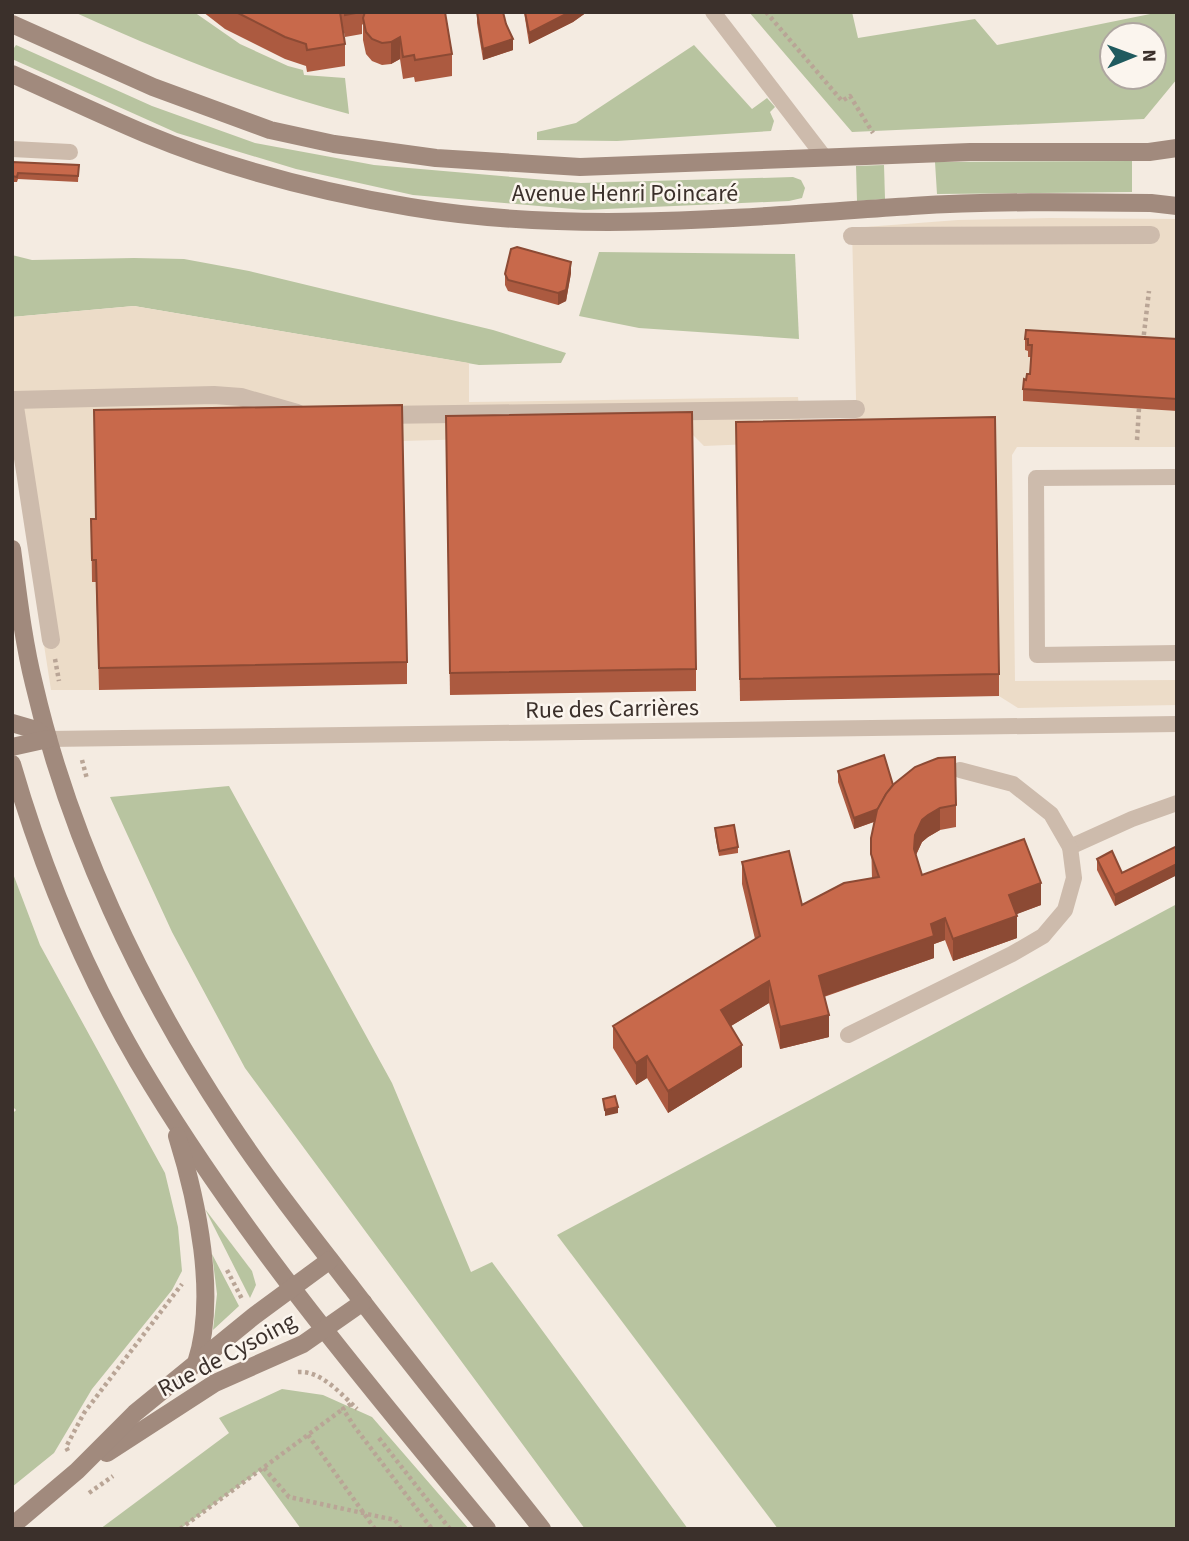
<svg xmlns="http://www.w3.org/2000/svg" width="1189" height="1541" font-family="'Source Sans 3',sans-serif">
<style>
.green{fill:#b8c4a0;fill-rule:evenodd}
.plaza{fill:#ecdcc8}
.lines{fill:none;stroke-linecap:round;stroke-linejoin:round}
.path{stroke:#b9a596;stroke-width:4.5;stroke-dasharray:3.5 3.5;stroke-linecap:butt}
.lane{stroke:#cdbbac;stroke-width:16}
.street{stroke:#cdbbac;stroke-width:18}
.secondary{stroke:#a18a7d;stroke-width:18}
.wall{fill:#ac5a40}
.shaded-wall{fill:#8c4a34}
.building{fill:#c8694b;stroke:#8c4a34;stroke-width:2}
.labels{text-anchor:middle;dominant-baseline:central;stroke-width:5;stroke-linejoin:round;paint-order:stroke}
.street-label{font-size:24px;fill:#3b302b;stroke:#fbf5ee}
</style>
<rect width="100%" height="100%" fill="#f4ebe1"/>
<g class="green">
<path d="M74,12H194L240,44L288,66L303,70L304,75L345,78L349,114C254,89 162,52 74,12Z"/>
<path d="M749,12H852L858,38L975,19L997,45L1160,12H1177V79L1144,119L852,132ZM1112,35H1154V77H1112Z"/>
<path d="M16,45L152,106L255,143L374,165L581,183L793,177L801,180L805,188L802,198L789,201L584,210L413,195L296,169L177,133L12,59V51Z"/>
<path d="M694,45L752,109L767,98L775,107L770,112L774,121L771,131L617,141L537,140V132L576,123Z"/>
<path d="M1132,161V192L937,194L935,162Z"/>
<path d="M884,165L885,199L857,201L856,166Z"/>
<path d="M599,252L795,254L799,339L639,328L579,316Z"/>
<path d="M12,255L32,260L134,258L184,259L249,271L493,330L566,353L561,363L479,365L134,306L12,317Z"/>
<path d="M229,786L392,1083L471,1272L492,1262L688,1529H585L245,1068L172,932L110,797Z"/>
<path d="M12,871L40,945L165,1173L178,1227L182,1271L172,1290L92,1389L54,1453L12,1487V1114L16,1110L12,1106Z"/>
<path d="M1177,904V1529H778L557,1235Z"/>
<path d="M205,1209L252,1271L256,1285L250,1298Z"/>
<path d="M212,1254L239,1306L213,1330L217,1294Z"/>
<path d="M282,1389L323,1395L372,1417L469,1529H301L259,1471L180,1529H100L229,1433L219,1418Z"/>
</g>
<g class="plaza">
<path d="M1050,218L1177,219V351H1028L1032,357L1030,385L1023,400L1177,411V447H1017L1012,455L1015,681L1177,680V705L1018,708L999,696L995,439L857,441L852,228L958,220Z"/>
<path d="M134,306L469,363V402L798,397L802,442L704,446L691,433L402,441L94,432L96,541H91L92,581L96,582L99,690H51L12,439V317Z"/>
</g>
<g class="lines">
<g class="path">
<path d="M766,12L842,101L850,96L873,133"/>
<path d="M1143,342L1149,291"/>
<path d="M1137,440L1139,408"/>
<path d="M55,659L59,681"/>
<path d="M82,760L87,779"/>
<path d="M227,1270L242,1299"/>
<path d="M298,1372C321,1370 342,1395 357,1409"/>
<path d="M351,1404L343,1409L354,1426L432,1529"/>
<path d="M308,1435L375,1529"/>
<path d="M379,1438L450,1529"/>
<path d="M68,1451L66,1447L84,1413L182,1284"/>
<path d="M264,1468L289,1497L395,1520L401,1529"/>
<path d="M89,1493L113,1476"/>
<path d="M180,1529L343,1409"/>
</g>
<g class="lane">
<path d="M713,12L825,158"/>
<path d="M12,149L70,152"/>
<path d="M1177,477L1036,478L1037,655L1177,653"/>
<path d="M48,739L1177,724"/>
<path d="M960,770L1013,784L1051,814L1070,847L1132,819L1177,803"/>
<path d="M848,1035L1012,954L1043,936L1065,910L1074,878L1070,847"/>
</g>
<g class="street">
<path d="M852,236L1151,235"/>
<path d="M380,415L856,409"/>
<path d="M51,640L14,400L214,395L241,397L297,413"/>
</g>
<g class="secondary">
<path d="M12,24L153,87L270,130L334,144L436,158L580,167L970,152H1149L1177,148"/>
<path d="M12,74C57,94 101,115 146,134C230,169 320,192 410,207C576,235 745,217 912,206C991,201 1071,202 1151,203L1177,206"/>
<path d="M12,549C18,594 23,640 34,684C69,836 141,989 227,1119C265,1177 309,1233 352,1288C414,1369 479,1449 542,1529"/>
<path d="M12,723L36,730L48,739"/>
<path d="M12,747L48,739"/>
<path d="M12,764C42,868 84,969 138,1062C236,1228 364,1381 487,1529"/>
<path d="M177,1136C197,1200 218,1297 196,1363"/>
<path d="M107,1453L215,1383L303,1344L363,1302"/>
<path d="M12,1526L77,1471L135,1413L254,1316L330,1260"/>
</g>
</g>
<g class="wall">
<path d="M203,12H445L452,54V76L415,82L414,77L403,79L400,59L391,64L382,65L372,61L366,54L363,40V24L362,25V34L345,37L343,28L345,44V66L307,72L306,66L285,59L225,29Z"/>
<path d="M477,12L506,24L513,50L483,60L477,23Z"/>
<path d="M524,12H587L573,22L529,44Z"/>
<path d="M12,162L79,165L78,182L18,179L17,182H12Z"/>
<path d="M571,273L566,301L558,305L508,291L505,285V274Z"/>
<path d="M1025,339H1177V411L1023,401V389L1026,380L1030,374L1031,357H1028V351L1025,350Z"/>
<path d="M446,438L696,669V691L450,695Z"/>
<path d="M736,444L999,674V696L740,701Z"/>
<path d="M91,519L407,662V684L99,690L96,582H92Z"/>
<path d="M838,771L893,785L956,805V827L940,830L928,837L922,842L916,855L922,875L1041,905L1016,914L1017,938L953,961L945,940L934,944V958L824,997L829,1037L780,1049L769,1003L731,1026L742,1067L668,1113L647,1078L636,1085L613,1048V1026L755,939L742,884V862L802,905L872,879L871,838L874,822L854,829L838,782Z"/>
<path d="M715,828L738,847V853L719,856L715,834Z"/>
<path d="M1177,846V875L1115,906L1097,870V859L1122,873Z"/>
</g>
<g class="shaded-wall">
<path d="M570,12H587L573,22L529,44V33Z"/>
<path d="M400,37V59L391,64V42Z"/>
<path d="M513,39V50L483,60V49Z"/>
<path d="M571,262V273L566,301L558,305V293Z"/>
<path d="M896,803L884,818L854,829V818Z"/>
<path d="M940,808V830L928,837L922,842L915,857L914,870L915,835L922,820L928,815Z"/>
<path d="M1177,864V875L1115,906V895Z"/>
<path d="M1041,883V905L1009,917V895Z"/>
<path d="M1017,916V938L953,961V939Z"/>
<path d="M945,918V940L934,944V958L819,998V976L931,924Z"/>
<path d="M769,981V1003L721,1032V1010Z"/>
<path d="M829,1015V1037L780,1049V1027Z"/>
<path d="M742,1045V1067L668,1113V1091Z"/>
<path d="M647,1056V1078L636,1085V1063Z"/>
<path d="M618,1107V1113L605,1116V1110Z"/>
</g>
<g class="building">
<path d="M236,12H340L345,44L307,50L306,44L285,37Z"/>
<path d="M345,12H361L345,15Z"/>
<path d="M365,12H445L452,54L415,60L414,55L403,57L400,37L391,42L382,43L372,39L366,32L363,18Z"/>
<path d="M477,12H503L506,24L513,39L483,49Z"/>
<path d="M525,12H570L529,33Z"/>
<path d="M12,162L79,165L78,176L18,173L17,177L12,176Z"/>
<path d="M517,247L571,262L566,290L558,293L508,280L505,274L511,249Z"/>
<path d="M1026,330L1177,339V399L1023,389L1024,379L1026,380L1027,374H1030L1032,345H1028V339H1025Z"/>
<path d="M402,405L407,662L99,668L96,560H92L91,519H96L94,410Z"/>
<path d="M692,412L696,669L450,673L446,416Z"/>
<path d="M995,417L999,674L740,679L736,422Z"/>
<path d="M884,755L893,785L886,794L878,809L854,818L838,771Z"/>
<path d="M955,757L956,805L940,808L928,815L922,820L915,835L914,849L922,875L1024,839L1041,883L1009,895L1017,916L953,939L945,918L931,924L934,936L819,976L829,1015L780,1027L769,981L721,1010L742,1045L668,1091L647,1056L636,1063L613,1026L760,936L742,862L789,851L802,905L844,883L879,877L871,854V838L877,810L886,794L894,784L915,767L938,758Z"/>
<path d="M734,825L738,847L719,851L715,828Z"/>
<path d="M1177,846V864L1115,895L1097,859L1112,851L1122,873Z"/>
<path d="M615,1096L618,1107L605,1110L603,1099Z"/>
</g>
<g class="labels">
<g class="street-label">
<text x="625" y="193">Avenue Henri Poincaré</text>
<text transform="translate(612 709) rotate(-1)">Rue des Carrières</text>
<text transform="translate(227 1355) rotate(-28)">Rue de Cysoing</text>
</g>
</g>
<rect width="1189" height="1541" fill="none" stroke="#3b302b" stroke-width="28"/>
<g transform="translate(1133 56) rotate(89)"><circle r="33" fill="#fbf5ee" stroke="#aea6a0" stroke-width="2"/>
<path d="M0-5L12 26L0 18L-12 26Z" fill="#1f5a5e"/>
<text y="-10" font-size="19" font-weight="bold" text-anchor="middle" fill="#3b302b">N</text>
</g>
</svg>
